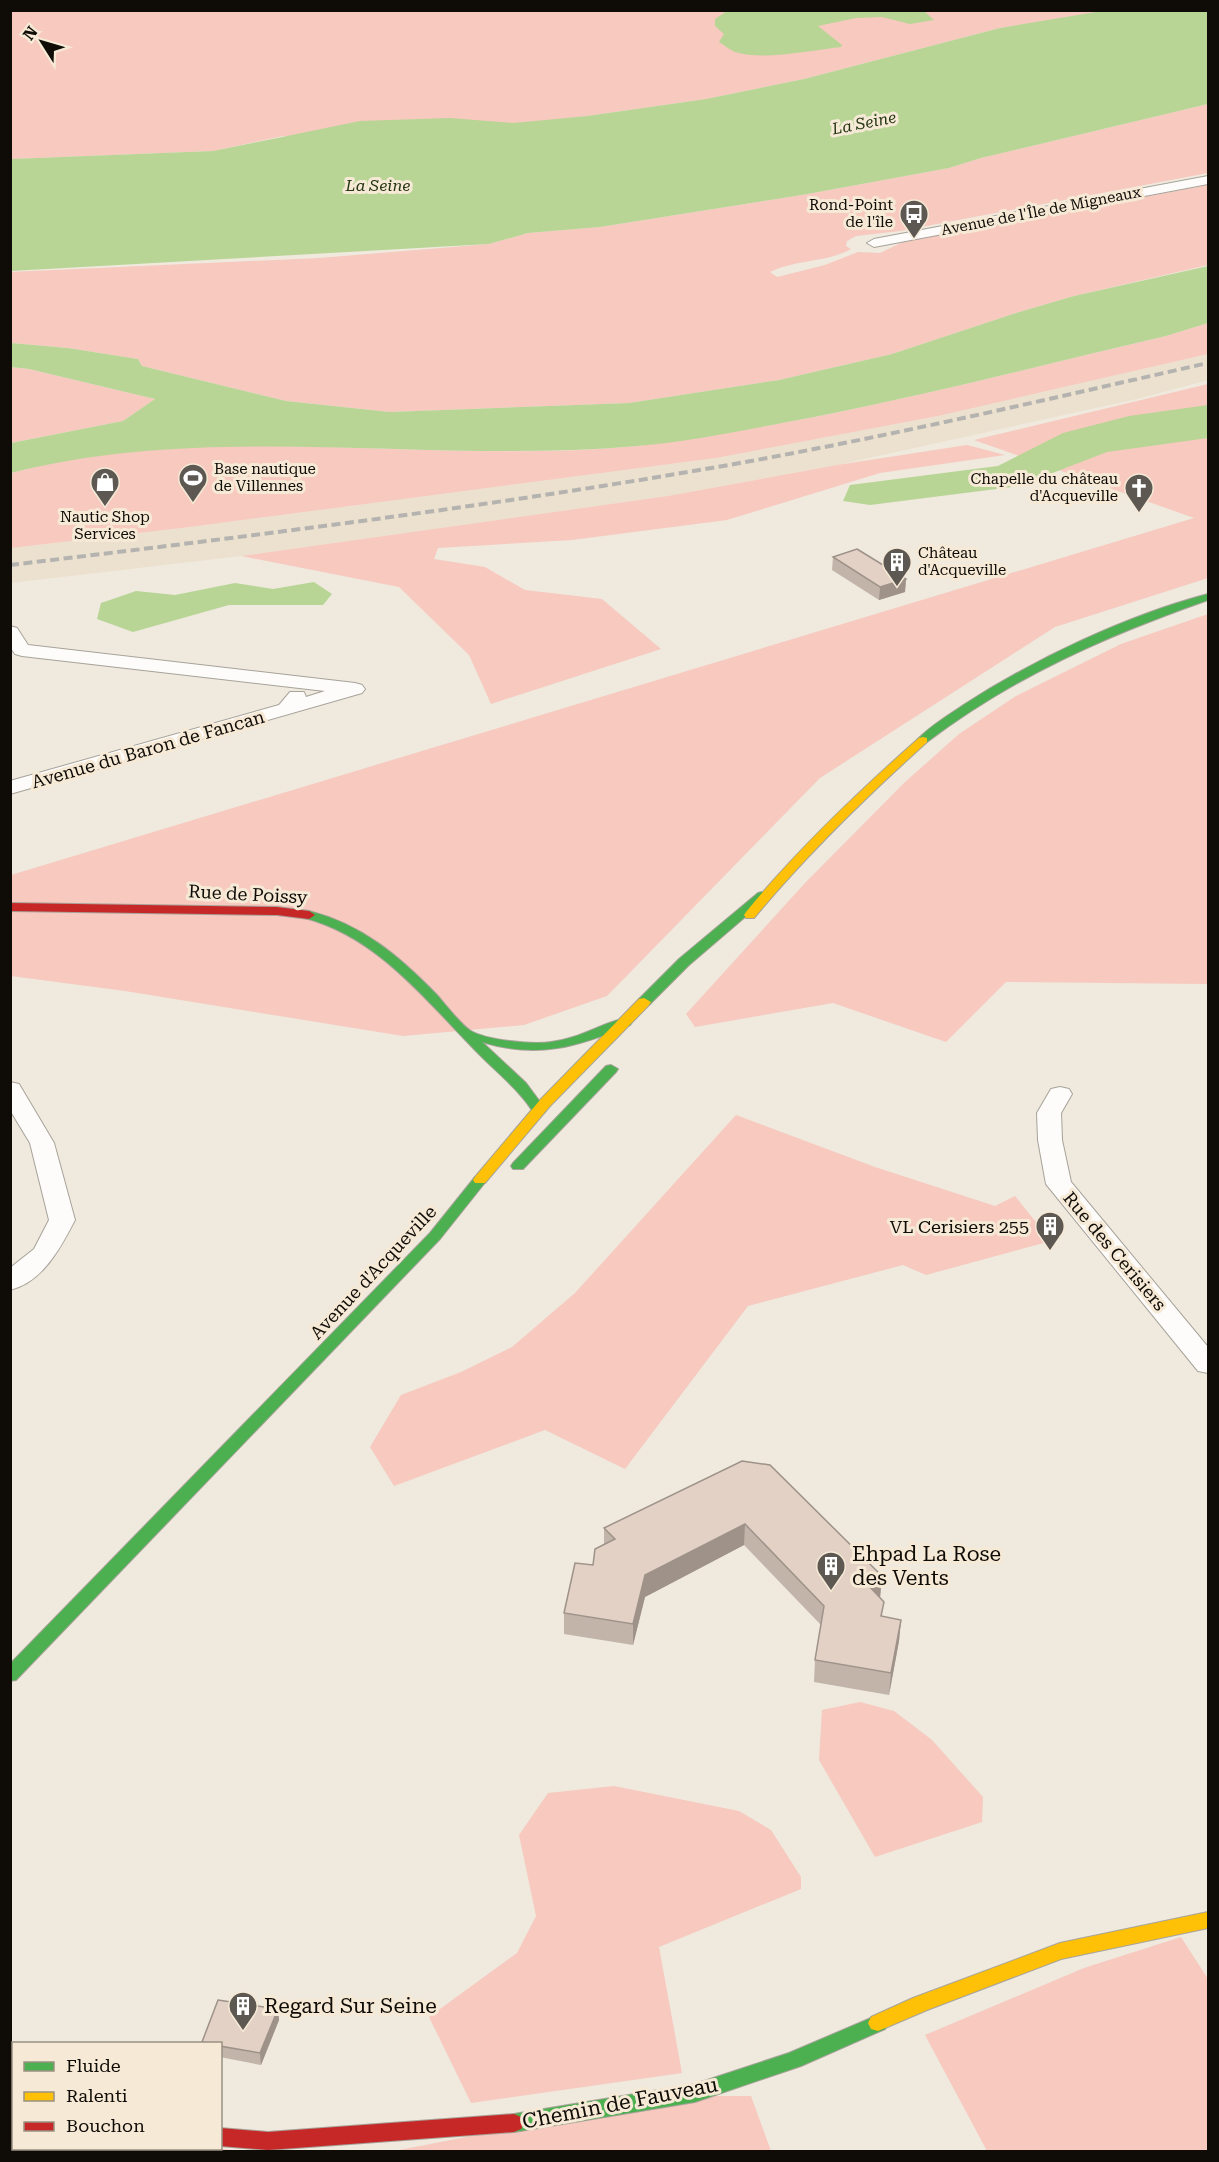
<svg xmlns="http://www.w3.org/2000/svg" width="1219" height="2162" font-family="'Roboto Serif',serif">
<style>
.built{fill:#ece1ce}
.green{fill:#f7c9bf}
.water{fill:#b8d596}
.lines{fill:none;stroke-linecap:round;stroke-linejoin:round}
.street-casing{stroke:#a7a39a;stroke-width:2}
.fast-casing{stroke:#a7a39a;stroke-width:2}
.slow-casing{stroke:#a7a39a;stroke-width:2}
.jam-casing{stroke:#a7a39a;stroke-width:2}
.street{fill:#fdfcfa;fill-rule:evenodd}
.fast{fill:#4caf50;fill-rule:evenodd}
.slow{fill:#ffc107;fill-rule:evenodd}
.jam{fill:#c62828;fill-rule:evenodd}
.rail{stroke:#b4b3b0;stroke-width:4;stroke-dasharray:9 4.5;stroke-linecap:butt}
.wall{fill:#c2b4a9}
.shaded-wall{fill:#9e9289}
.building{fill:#e2d1c4;stroke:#9e9289;stroke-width:1.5}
.labels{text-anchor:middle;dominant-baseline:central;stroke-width:6;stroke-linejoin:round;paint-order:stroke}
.far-poi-label{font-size:15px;fill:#0f0b06;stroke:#f6ead7;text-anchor:end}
.far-street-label{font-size:15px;fill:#0f0b06;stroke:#f6ead7}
.far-water-label{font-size:16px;font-style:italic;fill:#243512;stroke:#f6ead7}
.street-label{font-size:18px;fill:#0f0b06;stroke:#f6ead7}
.poi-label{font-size:18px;fill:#0f0b06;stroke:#f6ead7;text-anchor:end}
.near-poi-label{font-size:21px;fill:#0f0b06;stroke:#f6ead7;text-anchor:start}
.near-street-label{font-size:21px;fill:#0f0b06;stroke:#f6ead7}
</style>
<rect width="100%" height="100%" fill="#efe9de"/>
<path class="built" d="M1208,354V380L1137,399L837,465L668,496L241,556L11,583L10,548L190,527L716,458L938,416Z"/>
<g class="green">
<path d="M11,11H1108L1000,28L804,79L706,99L587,116L474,129L283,136L213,151L11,159Z"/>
<path d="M1208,104V173L900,231L856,236L847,241L846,246L851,249C826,263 796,259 770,272L777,277L825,265L858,252L880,253L903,242L1208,185V265L1074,296L1016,313L892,354L779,380L629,403L390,412L286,401L142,366L138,359L68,348L11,343L10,272L319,258L489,244L528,233L600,227L802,195L949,168L981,158Z"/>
<path d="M1208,323V354L938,416L716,458L190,527L11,548V473C214,419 429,466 637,446C685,441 734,432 782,423C911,399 1038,366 1166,336Z"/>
<path d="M10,367L29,369L155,399L123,421L11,443Z"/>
<path d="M1208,384V578L1055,627L820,778L607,996L524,1025L403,1036L125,991L11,976V875L1194,518L974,440Z"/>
<path d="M967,445L1005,455L880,473L727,520L572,540L438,548L434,559L485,567L525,590L602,599L661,649L491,704L469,655L399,587L241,556L668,496L837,465Z"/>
<path d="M1208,614V984L1006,982L946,1042L833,1003L695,1027L686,1014L805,883L904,783L959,734L1016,696L1121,644Z"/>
<path d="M736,1115L875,1167L995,1206L1015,1196L1051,1241L926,1275L903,1265L748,1306L625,1469L545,1430L394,1486L370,1447L401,1395L461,1372L512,1347L575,1293Z"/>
<path d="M860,1702L894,1711L932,1740L983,1797L982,1822L875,1857L819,1760L822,1710Z"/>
<path d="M614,1786L739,1811L771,1830L801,1877V1889L659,1947L682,2073L471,2103L429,2017L517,1953L536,1916L519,1835L548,1793Z"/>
<path d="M1181,1937L1208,1979V2151H987L925,2035L1084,1968Z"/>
<path d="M677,2096H751L771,2151L389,2152Z"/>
<path d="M11,2146L14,2148H204L263,2152H11Z"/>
</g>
<g class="water">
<path d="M1108,10L1208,11V104L981,158L949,168L802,195L600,227L528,233L489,244L11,271V159L213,151L360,121L450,118L514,123L587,116L706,99L804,79L1000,28Z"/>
<path d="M727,11L923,10L934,20L910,24L882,17L856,18L818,26L842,45L841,47C812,50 763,61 735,52C730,50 724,45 719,42L724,34L715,26V19Z"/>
<path d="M1208,266V323L1166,336C1038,366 911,399 782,423C734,432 685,442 637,446C429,465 215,421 11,473V443L123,421L155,399L29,369L11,367V343L68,348L138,359L142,366L286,401L390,412L629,403L779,380L892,354L1016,313L1074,296Z"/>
<path d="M1208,405V438L1107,452L1019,486L870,505L843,501L850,485L998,466L1063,433L1129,416Z"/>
<path d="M314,582L332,594L323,605H229L133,632L97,619L101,603L136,591L175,595L235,583L273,589Z"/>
</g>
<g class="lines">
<g class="street-casing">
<g id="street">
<path d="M1208,176V184L874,247L867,243L874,239Z"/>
<path d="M10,626L17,628L28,645L355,683L362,685L365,689L362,693L10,794V781L279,705L290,692H304L306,697L325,691L22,656L15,654L10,647Z"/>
<path d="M10,1082L19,1084L54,1143L75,1220C61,1247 43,1282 10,1290V1268L34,1249L49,1220L30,1143L10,1110Z"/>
<path d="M1060,1087L1069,1089L1072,1094L1061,1113L1062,1140L1071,1182L1208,1347V1373L1198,1371L1046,1184L1038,1140L1037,1113L1051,1089Z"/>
<path d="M10,2106L14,2107V2139L10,2138Z"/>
</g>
</g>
<g class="fast-casing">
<g id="fast">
<path d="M1208,594V600C1106,636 1014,676 927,742H919L917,740C930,726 949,715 965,704C1035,659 1128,615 1208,594Z"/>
<path d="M762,892L766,893L768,896L766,899L689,965L649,1005H639L637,1002L639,999L679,959L758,893Z"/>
<path d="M309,911C363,925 399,956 437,995C445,1004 462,1026 471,1031C486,1040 533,1045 551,1042C578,1039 600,1024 625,1018L632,1022L630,1025C577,1047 538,1059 482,1042L526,1083L546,1110L544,1113H534C518,1088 496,1072 475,1050C425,999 377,937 305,918L303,915Z"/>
<path d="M611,1065L618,1069L616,1072L523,1169H513L511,1166L513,1163L606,1066Z"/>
<path d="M480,1176L487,1180L440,1239L16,1680L10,1681V1664L430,1233L475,1177Z"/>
<path d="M878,2015L885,2017L888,2023L885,2029L801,2066L695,2102L514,2132L507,2129L504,2123L507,2117L514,2114L695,2084L789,2053Z"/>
</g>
</g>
<g class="slow-casing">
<g id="slow">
<path d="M923,737L927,738V742C866,797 807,854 754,918H746L744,915L746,912C798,849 858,792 919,738Z"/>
<path d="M644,998L651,1002L649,1005L550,1106L485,1183H475L473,1180L475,1177L540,1100L639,999Z"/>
<path d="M1208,1912V1928L1061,1959L927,2010L878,2031L871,2029L868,2023L871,2017L913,1998L1060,1943Z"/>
</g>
</g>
<g class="jam-casing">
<g id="jam">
<path d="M10,903L277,907L309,911L315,915L309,919L277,915L10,911Z"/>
<path d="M514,2114L521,2117L524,2123L521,2129L514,2132L268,2150L220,2146V2128L268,2132Z"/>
</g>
</g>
<use href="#street" class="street"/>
<use href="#fast" class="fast"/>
<use href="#slow" class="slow"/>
<use href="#jam" class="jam"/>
<path class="rail" d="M10,565C236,538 463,510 688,472C862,443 1035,402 1208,363"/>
</g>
<g class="wall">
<path d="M833,557L906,579L905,592L879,600L832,570Z"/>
<path d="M742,1461L882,1576L880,1598L882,1617L901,1620L899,1641L889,1695L814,1682L815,1660L821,1625L744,1545L645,1597L633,1645L564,1634V1613L593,1565L604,1544V1528Z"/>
<path d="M278,2009L279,2020L261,2065L220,2057V2043H202V2042Z"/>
</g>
<g class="shaded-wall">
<path d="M906,579L905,592L879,600L880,587Z"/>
<path d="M745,1524L744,1545L645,1597L633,1645V1624L645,1575Z"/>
<path d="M882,1576L880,1598L867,1584Z"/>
<path d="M901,1620L899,1641L889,1695L891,1673Z"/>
<path d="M278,2009L279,2020L261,2065L260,2053Z"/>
</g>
<g class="building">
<path d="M857,549L906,579L880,587L833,557Z"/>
<path d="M742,1461L770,1465L882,1576L867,1584L884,1602L881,1616L901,1620L891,1673L815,1660L824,1606L745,1524L645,1575L633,1624L564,1613L575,1563L593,1565L595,1549L615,1539L604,1528Z"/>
<path d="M218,2000L278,2009L260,2053L220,2046V2043H208L202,2042Z"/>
</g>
<defs>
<g id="bus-pin" transform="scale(1.5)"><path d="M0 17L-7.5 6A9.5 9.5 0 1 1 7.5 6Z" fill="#5d5952" stroke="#f6ead7"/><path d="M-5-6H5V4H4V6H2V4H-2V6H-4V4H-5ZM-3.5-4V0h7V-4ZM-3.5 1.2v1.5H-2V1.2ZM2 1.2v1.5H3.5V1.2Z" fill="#fff"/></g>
<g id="stadium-pin" transform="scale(1.5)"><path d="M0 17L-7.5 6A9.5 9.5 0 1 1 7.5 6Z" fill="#5d5952" stroke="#f6ead7"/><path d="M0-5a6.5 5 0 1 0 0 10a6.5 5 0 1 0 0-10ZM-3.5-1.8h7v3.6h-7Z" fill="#fff"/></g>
<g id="shop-pin" transform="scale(1.5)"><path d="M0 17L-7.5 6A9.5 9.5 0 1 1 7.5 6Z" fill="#5d5952" stroke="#f6ead7"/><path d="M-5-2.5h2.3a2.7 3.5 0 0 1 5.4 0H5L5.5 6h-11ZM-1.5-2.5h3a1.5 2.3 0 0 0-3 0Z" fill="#fff"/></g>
<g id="church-pin" transform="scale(1.5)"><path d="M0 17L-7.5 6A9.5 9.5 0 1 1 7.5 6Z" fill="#5d5952" stroke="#f6ead7"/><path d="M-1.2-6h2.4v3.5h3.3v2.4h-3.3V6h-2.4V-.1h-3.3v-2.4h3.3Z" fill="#fff"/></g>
<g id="building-pin" transform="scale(1.5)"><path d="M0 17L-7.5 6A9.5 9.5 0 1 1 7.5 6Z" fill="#5d5952" stroke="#f6ead7"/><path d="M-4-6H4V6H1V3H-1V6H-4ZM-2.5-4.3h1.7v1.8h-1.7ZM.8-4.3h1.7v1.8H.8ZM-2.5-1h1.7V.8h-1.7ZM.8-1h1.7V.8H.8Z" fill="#fff"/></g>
</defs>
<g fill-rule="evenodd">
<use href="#bus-pin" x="914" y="214"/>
<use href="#stadium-pin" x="193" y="478"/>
<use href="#shop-pin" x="105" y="482"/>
<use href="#church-pin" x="1139" y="488"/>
<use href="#building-pin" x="897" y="562"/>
<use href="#building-pin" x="1050" y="1226"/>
<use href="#building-pin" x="831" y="1566"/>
<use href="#building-pin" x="243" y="2006"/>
</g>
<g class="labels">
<g class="far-poi-label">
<text x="893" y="205">Rond-Point<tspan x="893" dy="17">de l'île</tspan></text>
<text x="214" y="469" text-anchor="start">Base nautique<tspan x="214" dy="17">de Villennes</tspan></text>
<text x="1118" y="479">Chapelle du château<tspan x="1118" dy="17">d'Acqueville</tspan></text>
<text x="105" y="517" text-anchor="middle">Nautic Shop<tspan x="105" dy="17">Services</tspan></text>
<text x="918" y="553" text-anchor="start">Château<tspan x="918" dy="17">d'Acqueville</tspan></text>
</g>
<g class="far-street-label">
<text transform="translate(1041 211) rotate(-11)">Avenue de l'Île de Migneaux</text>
</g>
<g class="far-water-label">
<text transform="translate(864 123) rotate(-11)">La Seine</text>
<text x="378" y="185">La Seine</text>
</g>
<g class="street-label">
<text transform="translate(148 749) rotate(-16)">Avenue du Baron de Fancan</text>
<text transform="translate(248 894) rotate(3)">Rue de Poissy</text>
<text transform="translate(1115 1251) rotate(50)">Rue des Cerisiers</text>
<text transform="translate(373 1272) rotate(-47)">Avenue d'Acqueville</text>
</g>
<g class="poi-label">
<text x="1029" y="1226">VL Cerisiers 255</text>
</g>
<g class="near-poi-label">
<text x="852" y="1554">Ehpad La Rose<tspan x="852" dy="24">des Vents</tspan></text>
<text x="264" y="2006">Regard Sur Seine</text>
</g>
<g class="near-street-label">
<text transform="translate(620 2103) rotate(-11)">Chemin de Fauveau</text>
</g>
</g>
<rect width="1219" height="2162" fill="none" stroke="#0f0b06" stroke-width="24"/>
<rect x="12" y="2042" width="210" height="108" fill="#f6ead7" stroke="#9a9183" stroke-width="1.5"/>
<rect x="24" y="2062" width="30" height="9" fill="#4caf50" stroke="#9a9183" stroke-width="1.5"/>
<text x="66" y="2072" font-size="18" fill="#0f0b06">Fluide</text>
<rect x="24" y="2092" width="30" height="9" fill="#ffc107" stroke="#9a9183" stroke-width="1.5"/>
<text x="66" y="2102" font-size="18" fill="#0f0b06">Ralenti</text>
<rect x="24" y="2122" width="30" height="9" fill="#c62828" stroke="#9a9183" stroke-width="1.5"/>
<text x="66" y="2132" font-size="18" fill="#0f0b06">Bouchon</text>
<g transform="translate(42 42) rotate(307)" stroke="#f6ead7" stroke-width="4.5" paint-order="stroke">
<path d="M0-4.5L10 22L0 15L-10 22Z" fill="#0f0b06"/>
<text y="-9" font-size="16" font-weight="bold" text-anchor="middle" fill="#0f0b06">N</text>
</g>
</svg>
